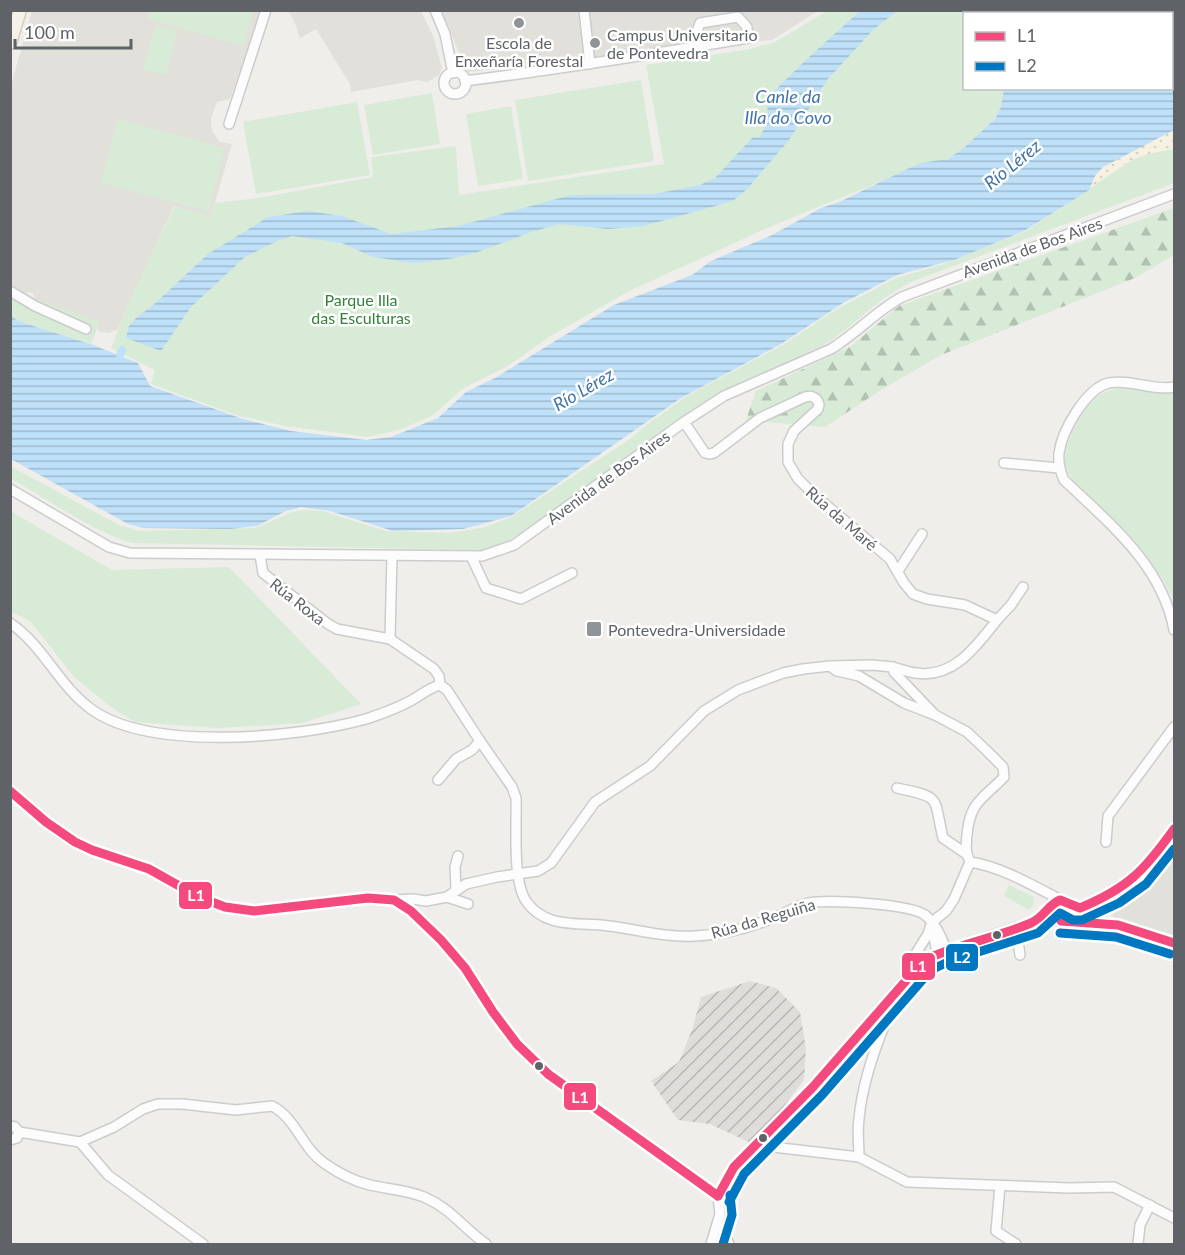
<svg xmlns="http://www.w3.org/2000/svg" width="1185" height="1255" font-family="Lato,sans-serif">
<style>
.industrial{fill:url(#industrial-furrows)}
.education{fill:#e2e0da}
.forest{fill:url(#forest-firs)}
.sand{fill:url(#sand-dots)}
.green{fill:#d8ebd6}
.water{fill:url(#water-rules)}
.lines{fill:none;stroke-linecap:round;stroke-linejoin:round}
.canal{stroke:#bfe0f9;stroke-width:8}
.minor-casing{stroke:#cbcccc;stroke-width:12}
.major-casing{stroke:#d7ceb8;stroke-width:15}
.minor{stroke:#fdfcfc;stroke-width:9}
.major{stroke:#f4f2e9;stroke-width:12}
.bus-1-casing{stroke:#fff;stroke-width:14}
.bus-2-casing{stroke:#fff;stroke-width:14}
.bus-1{stroke:#f44a7e;stroke-width:9}
.bus-2{stroke:#0078c1;stroke-width:9}
.poi-dot{fill:#919496;stroke:#fff;stroke-width:2}
.bus-dot{fill:#5f6368;stroke:#fff;stroke-width:2}
.labels{text-anchor:middle;dominant-baseline:central;stroke-width:5;stroke-linejoin:round;paint-order:stroke}
.poi-label{font-size:16px;fill:#5f6368;stroke:#fff;text-anchor:start}
.street-label{font-size:16px;fill:#5f6368;stroke:#fff}
.park-label{font-size:16px;fill:#348238;stroke:#fff}
.water-label{font-size:18px;font-style:italic;fill:#4174aa;stroke:#fff}
.line-badge{stroke:#fff;stroke-width:2}
.badge-label{font-size:16px;text-anchor:middle;font-weight:bold;fill:#fff}
</style>
<defs>
<pattern id="industrial-furrows" width="10" height="10" patternUnits="userSpaceOnUse" patternTransform="scale(1.5)"><rect width="10" height="10" fill="#dfddda"/><path d="M-1 1l2-2M0 10L10 0M9 11l2-2" fill="none" stroke="#b8b7b5"/></pattern>
<pattern id="forest-firs" width="22" height="20" patternUnits="userSpaceOnUse" patternTransform="scale(1.5)"><rect width="22" height="20" fill="#d8ebd6"/><path d="M5 1l3.5 6h-7zM16 11l3.5 6h-7z" fill="#b2c2b1"/></pattern>
<pattern id="sand-dots" width="8" height="8" patternUnits="userSpaceOnUse" patternTransform="scale(1.5)"><rect width="8" height="8" fill="#f6f1e1"/><path d="M2 2h.1M6 6h.1" fill="none" stroke="#d5d1c4" stroke-width="1.8" stroke-linecap="round"/></pattern>
<pattern id="water-rules" width="6" height="5" patternUnits="userSpaceOnUse" patternTransform="scale(1.5)"><rect width="6" height="5" fill="#bfe0f9"/><path d="M0 2.5h6" fill="none" stroke="#9eb9cd"/></pattern>
</defs>
<rect width="100%" height="100%" fill="#efeeea"/>
<path class="industrial" d="M750,981L776,988L800,1012L806,1049L804,1080L755,1145L710,1124L678,1120L651,1081L679,1062L693,1027L701,997Z"/>
<g class="education">
<path d="M32,11H262L230,99L217,102L211,118L212,131L220,142L232,144L211,216L174,206L117,330L108,333L100,332L96,327L80,322L35,300L33,293L28,292L25,293L11,284L10,89Z"/>
<path d="M288,11H421L433,36L442,68L439,75L427,82L418,80L351,92L350,84L316,29L300,38L294,21Z"/>
<path d="M442,11H818L772,40L698,46L608,59L467,72Z"/>
<path d="M1174,836V938L1114,918L1108,902L1137,882Z"/>
</g>
<g class="forest">
<path d="M1174,10V12L1166,14H1098L1092,11Z"/>
<path d="M1174,208V255L1135,278L941,355L881,390L825,427L746,420L756,391L850,347L899,306Z"/>
</g>
<path class="sand" d="M1174,130V149L1148,154L1117,168L1089,190L1095,176L1102,167Z"/>
<g class="green">
<path d="M150,11V10L253,11L244,46L148,19Z"/>
<path d="M827,11H1022L1021,13L964,14V88L1004,89C1003,95 1003,102 1001,107C995,123 962,154 946,159C929,164 921,163 905,172L774,225L629,291L549,337L508,366L462,389L432,416L401,429L368,437L286,426L239,416L151,384L155,370L111,348L128,304L175,206L211,216L215,203L259,198L373,177L371,157L456,146L459,195L664,164L646,65L750,49L775,42Z"/>
<path d="M155,25L178,31L166,75L143,69Z"/>
<path d="M641,80L654,161L528,181L515,100Z"/>
<path d="M432,93L440,144L373,155L364,105Z"/>
<path d="M357,102L370,175L256,194L243,122Z"/>
<path d="M511,106L523,179L478,186L466,114Z"/>
<path d="M118,119L225,148L209,211L101,183Z"/>
<path d="M1174,149V183L911,282C876,299 856,325 824,345L724,393L512,539L483,550L132,543C95,533 46,498 11,479L10,466L119,525L140,531L256,528L292,512L304,510L322,511L386,531L450,533L486,527L511,517L630,439L649,423L690,394L783,345L837,309L896,278L944,264L1026,231L1132,160L1148,154Z"/>
<path d="M10,287L21,294L100,322L91,344L18,321L11,316Z"/>
<path d="M1124,388C1140,390 1159,395 1174,391V601C1159,569 1139,545 1114,520C1099,505 1075,489 1067,469C1060,452 1073,431 1081,417C1093,397 1101,390 1124,388Z"/>
<path d="M10,511L112,570L229,567L361,704L303,723L218,728L135,722L111,707L74,677L31,622L11,611Z"/>
<path d="M1009,885L1034,897L1033,906L1029,910L1004,896Z"/>
</g>
<g class="water">
<path d="M861,10L897,11L873,30L827,80L789,140L748,188L733,201L644,226L608,229L560,224L531,232L475,253L449,259L413,263L373,257L342,243L292,236L275,242L245,257L191,307L161,351L126,338L129,326L138,316L150,308L208,254L268,217L308,211L342,216L391,234L458,226L571,195L654,194L700,185L715,178L753,137L759,138L768,122L767,98L808,58Z"/>
<path d="M1174,14V130L1103,167L1095,176L1089,190L1024,231L954,260L897,275L843,303L781,344L681,398L511,516L463,529L393,531L330,511L301,507L286,511L257,526L230,529L143,528L128,524L11,459V316L18,321L93,345L138,363L150,386L243,419L291,431L366,440L391,437L438,418L466,392L495,378L614,305L692,275L711,261L772,235L821,208L839,202L920,163L948,159L965,147L995,119L1001,107L1004,89L1172,88V15Z"/>
</g>
<g class="lines">
<path class="canal" d="M120,355L122,350"/>
<g class="minor-casing">
<g id="minor">
<path d="M435,10L445,34L453,73"/>
<path d="M584,10L590,64"/>
<circle cx="455" cy="83" r="11"/>
<path d="M465,81C560,69 654,54 748,38L747,27L738,17L700,23L696,34L698,46"/>
<path d="M229,124L266,10"/>
<path d="M10,291L35,306L86,329"/>
<path d="M1174,387C1153,391 1131,379 1109,383C1086,388 1062,431 1059,453C1058,463 1060,471 1064,480C1110,524 1162,565 1174,630"/>
<path d="M684,422L705,453L709,454L714,453L760,418L805,397C812,395 818,398 819,405L818,409L794,431L788,444V462L798,479L819,499L890,559L904,583L913,594L927,599L965,605L997,620C977,645 954,679 916,673C908,672 900,669 893,667"/>
<path d="M1004,463L1059,468"/>
<path d="M10,489L109,547L130,553L482,556L514,545L684,422L724,396L831,349C856,334 876,311 902,297L1174,194"/>
<path d="M260,555L263,573L328,624L337,629L390,639L434,669L439,676L440,685"/>
<path d="M471,556L486,588L521,599L572,573"/>
<path d="M898,571L922,534"/>
<path d="M997,620L1011,605L1023,587"/>
<path d="M10,623C43,645 59,686 91,709C150,752 298,738 366,719C381,714 398,708 412,700C421,695 429,688 440,685"/>
<path d="M390,639L392,555"/>
<path d="M831,666L872,665L893,667L894,672L935,715L967,732L987,751L1003,767L1004,777C983,799 970,801 967,835C966,846 965,852 970,862"/>
<path d="M440,685L447,690L480,741L512,787L516,798C517,824 512,880 526,901C544,927 573,923 601,925C632,928 663,938 695,936C720,935 748,928 771,919C784,915 795,906 808,903C827,899 910,904 925,915C935,923 942,938 946,950"/>
<path d="M438,780L456,759L472,750L480,741"/>
<path d="M897,788C943,798 933,796 943,838L965,853"/>
<path d="M10,791C31,810 59,836 84,847C105,857 128,859 149,869C186,887 211,911 254,911L368,898L394,900L411,911L441,940L465,968L493,1012L517,1044L548,1074L718,1196"/>
<path d="M1106,842L1108,816L1174,727"/>
<path d="M456,889L455,867L458,856"/>
<path d="M447,897L468,904"/>
<path d="M394,900L413,899L426,901L447,897L466,884L497,877L538,871L551,863L595,802L650,766L704,711L738,690L783,673L803,669L830,666L837,671L859,676L904,703L935,715"/>
<path d="M1076,908C1084,908 1091,904 1098,900C1133,885 1153,859 1174,829"/>
<path d="M1055,921L1049,915L1047,910L1051,904L1060,900"/>
<path d="M1103,923C1098,913 1097,907 1104,898"/>
<path d="M932,926L937,953"/>
<path d="M1016,927L1020,955"/>
<path d="M912,972L909,968L910,963L928,934L932,922L946,911L954,899L970,862C1005,867 1044,892 1076,908L1079,916L1072,921"/>
<path d="M10,1126L15,1127L19,1132L17,1138L10,1140"/>
<path d="M19,1132L80,1142L114,1127L143,1109L158,1104H182L236,1110L272,1106C296,1118 302,1148 324,1163C338,1173 353,1181 370,1185C387,1189 407,1190 424,1197C452,1209 463,1228 486,1244"/>
<path d="M80,1142L108,1175L203,1244"/>
<path d="M755,1145L859,1157L907,1182L1069,1188L1114,1187L1174,1218"/>
<path d="M859,1157C859,1144 857,1131 859,1119C862,1086 874,1050 887,1019L882,1009"/>
<path d="M1000,1186L996,1231L1016,1244"/>
<path d="M718,1196L734,1167L813,1087L912,972L924,960L937,953L1033,922L1048,920L1113,924L1174,943"/>
<path d="M718,1222L729,1244"/>
<path d="M711,1244L720,1214L718,1196"/>
<path d="M1138,1244L1140,1225L1150,1205"/>
</g>
</g>
<g class="major-casing">
<path id="major" d="M10,43L20,10"/>
</g>
<use href="#minor" class="minor"/>
<use href="#major" class="major"/>
<g class="bus-1-casing">
<g id="bus-1">
<path d="M10,791L46,822L75,842L92,850L149,869L199,897L225,907L254,911L368,898L394,900L411,911L441,940L465,968L493,1012L517,1044L548,1074L718,1196"/>
<path d="M1061,921L1118,925L1174,943"/>
<path d="M718,1196L734,1167L813,1087L924,960C959,944 996,938 1031,923C1043,918 1048,905 1060,900L1080,908C1128,888 1144,871 1174,829"/>
</g>
</g>
<g class="bus-2-casing">
<g id="bus-2">
<path d="M1060,933L1116,937L1170,954"/>
<path d="M729,1202L744,1174L822,1095L931,970L950,961L1038,933L1060,913L1073,920H1082L1119,903L1146,884L1174,849"/>
<path d="M723,1244L732,1215L730,1195"/>
</g>
</g>
<use href="#bus-1" class="bus-1"/>
<use href="#bus-2" class="bus-2"/>
</g>
<g class="poi-dot">
<circle cx="519" cy="23" r="6"/>
<circle cx="595" cy="43" r="6"/>
<rect x="586" y="621" width="16" height="16" rx="3"/>
</g>
<g class="bus-dot">
<circle cx="997" cy="935" r="5"/>
<circle cx="539" cy="1066" r="5"/>
<circle cx="763" cy="1138" r="5"/>
</g>
<g class="labels">
<g class="poi-label">
<text x="607" y="34">Campus Universitario<tspan x="607" dy="18">de Pontevedra</tspan></text>
<text x="519" y="42" text-anchor="middle">Escola de<tspan x="519" dy="18">Enxeñaría Forestal</tspan></text>
<text x="608" y="629">Pontevedra-Universidade</text>
</g>
<g class="street-label">
<text transform="translate(1032 247) rotate(-20)">Avenida de Bos Aires</text>
<text transform="translate(608 477) rotate(-36)">Avenida de Bos Aires</text>
<text transform="translate(842 518) rotate(41)">Rúa da Maré</text>
<text transform="translate(298 601) rotate(38)">Rúa Roxa</text>
<text transform="translate(763 918) rotate(-16)">Rúa da Reguiña</text>
</g>
<g class="park-label">
<text x="361" y="299">Parque Illa<tspan x="361" dy="18">das Esculturas</tspan></text>
</g>
<g class="water-label">
<text x="788" y="96">Canle da<tspan x="788" dy="21">Illa do Covo</tspan></text>
<text transform="translate(1012 164) rotate(-39)">Río Lérez</text>
<text transform="translate(583 389) rotate(-30)">Río Lérez</text>
</g>
</g>
<g class="line-badge">
<rect x="178" y="881" width="35" height="29" rx="6" fill="#f44a7e"/>
<rect x="945" y="943" width="34" height="29" rx="6" fill="#0078c1"/>
<rect x="901" y="952" width="35" height="29" rx="6" fill="#f44a7e"/>
<rect x="563" y="1082" width="34" height="29" rx="6" fill="#f44a7e"/>
</g>
<g class="badge-label">
<text x="196" y="901">L1</text>
<text x="962" y="963">L2</text>
<text x="918" y="972">L1</text>
<text x="580" y="1103">L1</text>
</g>
<rect width="1185" height="1255" fill="none" stroke="#5f6368" stroke-width="24"/>
<rect x="963" y="12" width="210" height="78" fill="#ffffff" stroke="#bfc1c3" stroke-width="1.5"/>
<rect x="975" y="32" width="30" height="9" fill="#f44a7e" stroke="#bfc1c3" stroke-width="1.5"/>
<text x="1017" y="42" font-size="18" fill="#5f6368">L1</text>
<rect x="975" y="62" width="30" height="9" fill="#0078c1" stroke="#bfc1c3" stroke-width="1.5"/>
<text x="1017" y="72" font-size="18" fill="#5f6368">L2</text>
<path d="M15 39v9h116v-9" fill="none" stroke="#5f6368" stroke-width="3"/>
<text x="24" y="39" font-size="18" fill="#5f6368" stroke="#ffffff" stroke-width="4.5" paint-order="stroke">100 m</text>
</svg>
